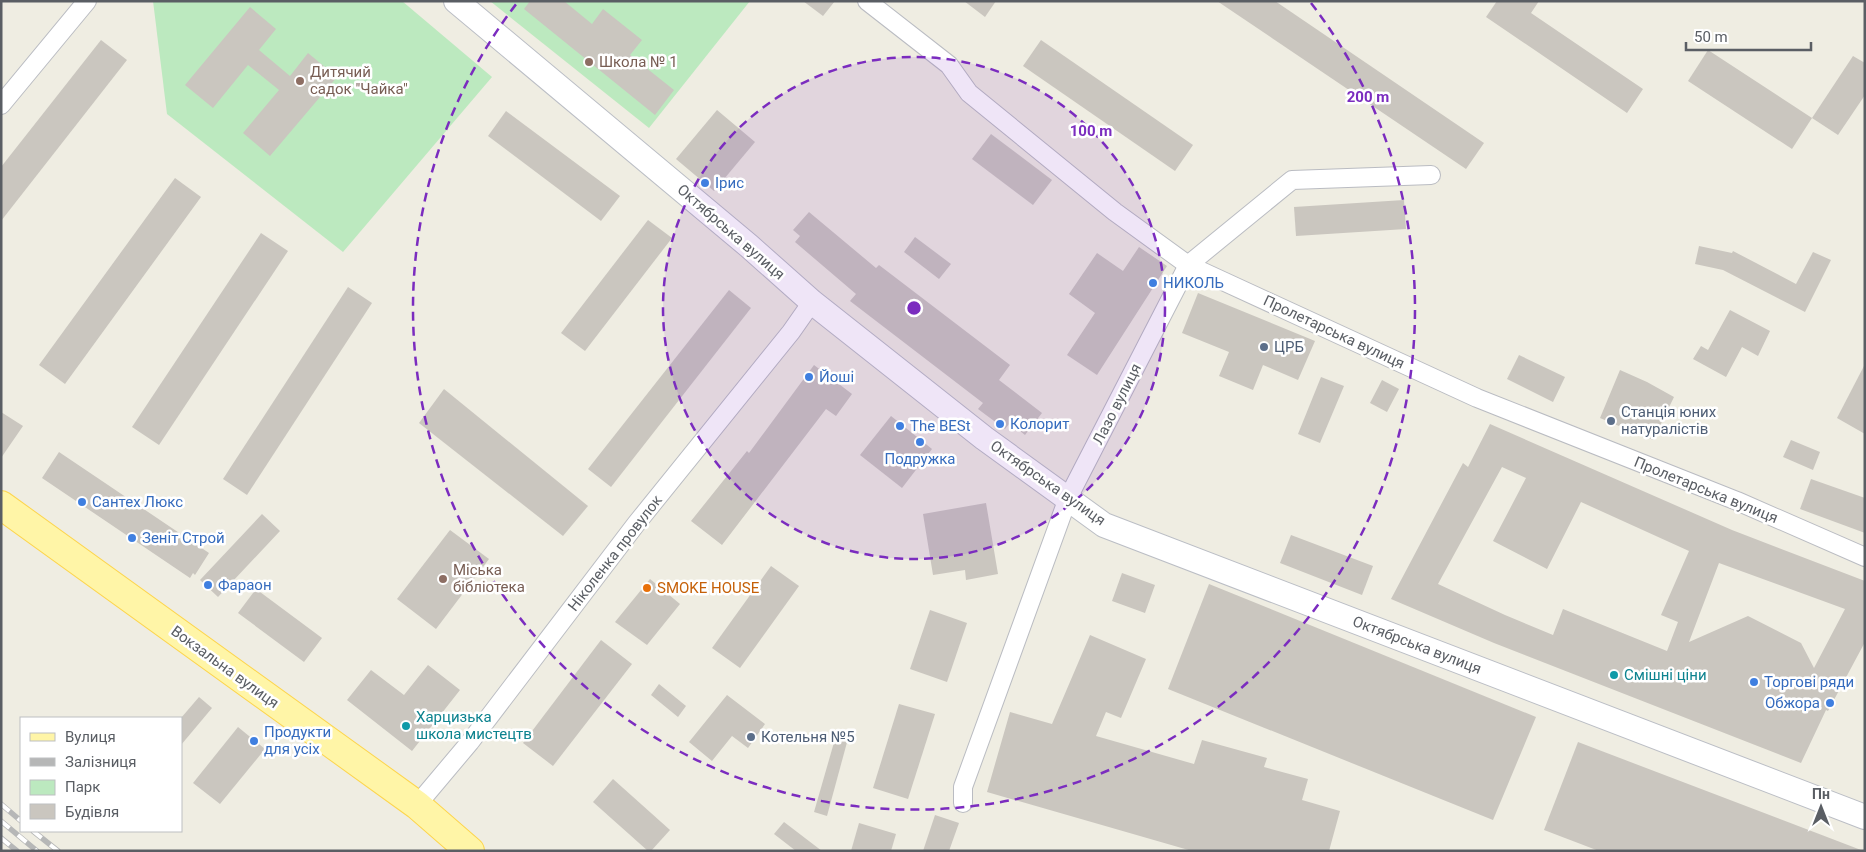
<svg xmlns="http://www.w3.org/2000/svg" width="1866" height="852" font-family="Roboto,sans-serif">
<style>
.green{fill:#bce9bf}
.building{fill:#cac6bf;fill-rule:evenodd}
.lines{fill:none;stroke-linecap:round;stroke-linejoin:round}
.street-casing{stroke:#babcc2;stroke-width:20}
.secondary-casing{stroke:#bbbec5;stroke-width:26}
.primary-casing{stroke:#fdd54d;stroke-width:30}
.street{stroke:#fff;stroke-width:18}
.secondary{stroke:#fff;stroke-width:24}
.primary{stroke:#fff5a7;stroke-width:28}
.rail-casing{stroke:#b6b7b7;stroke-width:5.5}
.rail{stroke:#fff;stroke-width:4;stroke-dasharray:11;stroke-linecap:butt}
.ring{fill:none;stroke:#7b2cbf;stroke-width:2.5;stroke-dasharray:9 6}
.education-dot{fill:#8d6e63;stroke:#fff;stroke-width:2}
.shop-dot{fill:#3f7fe0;stroke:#fff;stroke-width:2}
.service-dot{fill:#5c6f8a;stroke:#fff;stroke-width:2}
.food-dot{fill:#e8710a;stroke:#fff;stroke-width:2}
.culture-dot{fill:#0f9aa8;stroke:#fff;stroke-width:2}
.labels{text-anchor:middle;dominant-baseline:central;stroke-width:5;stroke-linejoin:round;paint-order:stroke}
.education-label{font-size:15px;fill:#785e54;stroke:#fff;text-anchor:start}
.shop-label{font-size:15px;fill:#366cbe;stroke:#fff;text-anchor:start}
.street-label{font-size:15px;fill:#5a5e64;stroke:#fff}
.service-label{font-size:15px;fill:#4e5e75;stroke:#fff;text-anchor:start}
.food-label{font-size:15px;fill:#c56008;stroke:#fff;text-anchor:start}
.culture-label{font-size:15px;fill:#0d838f;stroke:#fff;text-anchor:start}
.centre{fill:#7b2cbf;stroke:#fff;stroke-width:2.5}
.ring-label{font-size:15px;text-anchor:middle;font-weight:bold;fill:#7b2cbf;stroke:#fff;stroke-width:5;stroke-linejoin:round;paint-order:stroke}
</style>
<rect width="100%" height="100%" fill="#efede2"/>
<g class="green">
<path d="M153,1H402L492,77L343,252L167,114Z"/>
<path d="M490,1H750L649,128Z"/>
</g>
<g class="building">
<path d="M530,1H564L592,24L603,9L642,40L630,55L674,90L655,115L524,9Z"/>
<path d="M803,1H835L823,16Z"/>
<path d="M964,1H996L985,17Z"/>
<path d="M1217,1H1275L1484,143L1466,169Z"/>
<path d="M1497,1H1539L1531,13L1643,89L1627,113L1486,17Z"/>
<path d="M250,7L276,29L259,50L290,76L308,53L337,77L270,156L243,133L279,90L248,65L213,108L185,85Z"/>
<path d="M101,40L127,60L1,221V167Z"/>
<path d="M1041,40L1193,145L1175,171L1023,66Z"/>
<path d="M1708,50L1812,118L1792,149L1688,81Z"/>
<path d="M1853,56L1865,63V95L1838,135L1812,118Z"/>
<path d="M717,110L755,142L714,191L676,159Z"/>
<path d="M506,111L620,196L601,221L488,136Z"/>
<path d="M991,134L1052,180L1033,205L972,159Z"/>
<path d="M175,178L201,197L65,384L39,365Z"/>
<path d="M1404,200L1406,229L1296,236L1294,207Z"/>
<path d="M809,212L876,268L879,265L1010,365L999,380L1042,413L1025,435L1010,423L1005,429L986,415L978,409L983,403L850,301L856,294L795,242L800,236L793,230Z"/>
<path d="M648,220L672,238L585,351L561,333Z"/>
<path d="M261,233L288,251L159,445L132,427Z"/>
<path d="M915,237L951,264L939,279L904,252Z"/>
<path d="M1699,246L1732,253L1733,251L1796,284L1813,252L1831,260L1805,312L1723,270L1695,264Z"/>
<path d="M1139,247L1167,266L1097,375L1067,355L1095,313L1069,294L1097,253L1123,271Z"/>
<path d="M348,287L372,303L247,495L223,479Z"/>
<path d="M729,290L751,308L611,487L588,469Z"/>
<path d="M1198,293L1315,341L1298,380L1263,365L1253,390L1219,376L1229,352L1182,333Z"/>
<path d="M1730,310L1770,331L1758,356L1742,347L1726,377L1693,359L1701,346L1708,350Z"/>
<path d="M1519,355L1565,377L1553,402L1507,379Z"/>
<path d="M1865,364V434L1837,418Z"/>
<path d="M814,365L852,394L836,416L826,409L722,545L691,521L747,451L749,453Z"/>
<path d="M1620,370L1647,382L1674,397L1653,440L1620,425L1619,426L1600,418Z"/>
<path d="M1321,377L1344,386L1320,443L1298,434Z"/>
<path d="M1382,380L1399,389L1387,412L1370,403Z"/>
<path d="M444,389L588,506L563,536L419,423Z"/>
<path d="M1,412L23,426L1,458Z"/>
<path d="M891,416L932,449L902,488L860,455Z"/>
<path d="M1490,424L1732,530L1865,581V642L1828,711L1826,710L1801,763L1494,643L1391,599L1463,463L1468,467ZM1502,467L1526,478L1493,541L1547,569L1581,502L1689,551L1661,615L1678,622L1667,651L1563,609L1553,635L1505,615L1438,584ZM1719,563L1845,609L1814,668L1801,643L1748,616L1689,642Z"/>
<path d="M1791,440L1820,452L1813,470L1783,457Z"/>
<path d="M59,452L209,553L195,575L193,573L190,578L42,478Z"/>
<path d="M1811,479L1865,498V533L1800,509Z"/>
<path d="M986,503L998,574L966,580L965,570L933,575L923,514Z"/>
<path d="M262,514L280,531L218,597L200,580Z"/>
<path d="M450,530L489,559L436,629L397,599Z"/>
<path d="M1291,535L1373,566L1362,595L1280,563Z"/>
<path d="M771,566L799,586L740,668L712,648Z"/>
<path d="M1122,573L1155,585L1145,613L1112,601Z"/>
<path d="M650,579L680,604L647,645L615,622Z"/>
<path d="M1209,584L1536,717L1493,820L1168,689Z"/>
<path d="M256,589L322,638L304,662L238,613Z"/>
<path d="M930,610L967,623L947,682L910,669Z"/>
<path d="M1090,635L1146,659L1121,718L1106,712L1096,736L1194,764L1202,740L1267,758L1264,767L1308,779L1302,800L1340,811L1329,851H1192L987,792L1010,712L1052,724Z"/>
<path d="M601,640L632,664L553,766L523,743Z"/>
<path d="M428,665L460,690L412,751L347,700L371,670L404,695Z"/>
<path d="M659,684L686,706L678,717L651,695Z"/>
<path d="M727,695L765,724L748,748L732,736L712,761L689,742Z"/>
<path d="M199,697L212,708L181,745V718Z"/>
<path d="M899,704L935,714L908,799L873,788Z"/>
<path d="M238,727L265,749L220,804L193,783Z"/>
<path d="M837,732L849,735L827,816L814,812Z"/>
<path d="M1578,742L1861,850V851H1599L1544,830Z"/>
<path d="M613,779L670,830L651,851H648L593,802Z"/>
<path d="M935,815L959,823L949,851H923Z"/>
<path d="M784,822L822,851H796L774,834Z"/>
<path d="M859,823L896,834L891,851H851Z"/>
</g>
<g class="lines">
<g class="street-casing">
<g id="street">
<path d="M867,1L949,65L969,93L1115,212L1188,265L1477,398L1737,501L1865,557"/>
<path d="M1,105L87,1"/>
<path d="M963,803V787L1068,498L1188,265L1292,180L1431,175"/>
<path d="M417,805L470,742L636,524L791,332L812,302"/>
</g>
</g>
<g class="secondary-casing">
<path id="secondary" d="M456,1L749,246L812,302L984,438L1104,525L1865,817"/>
</g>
<g class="primary-casing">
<path id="primary" d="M1,505L417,805L470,851"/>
</g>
<use href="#street" class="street"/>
<use href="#secondary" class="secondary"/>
<use href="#primary" class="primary"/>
<g class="rail-casing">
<g id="rail">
<path d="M1,804L21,821"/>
<path d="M1,821L37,851"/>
<path d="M33,831L58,851"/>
<path d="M1,838L17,851"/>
</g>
</g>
<use href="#rail" class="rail"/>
</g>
<circle cx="914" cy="308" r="251" fill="#7b2cbf" fill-opacity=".12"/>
<g class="ring">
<circle cx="914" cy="308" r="251"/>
<path d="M1311 3A501 501 0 1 1 517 3"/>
</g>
<g class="education-dot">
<circle cx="589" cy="62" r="5"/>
<circle cx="300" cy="81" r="5"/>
<circle cx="443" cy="579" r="5"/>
</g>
<g class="shop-dot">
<circle cx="705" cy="183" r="5"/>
<circle cx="1153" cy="283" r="5"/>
<circle cx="809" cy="377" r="5"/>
<circle cx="1000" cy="424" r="5"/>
<circle cx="900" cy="426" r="5"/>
<circle cx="920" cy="442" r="5"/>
<circle cx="82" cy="502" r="5"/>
<circle cx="132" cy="538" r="5"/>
<circle cx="208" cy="585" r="5"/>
<circle cx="1754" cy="682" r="5"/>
<circle cx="1830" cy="703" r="5"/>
<circle cx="254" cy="741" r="5"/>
</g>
<g class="service-dot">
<circle cx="1264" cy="347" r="5"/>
<circle cx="1611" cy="421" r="5"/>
<circle cx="751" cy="737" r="5"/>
</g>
<circle class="food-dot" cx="647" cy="588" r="5"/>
<g class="culture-dot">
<circle cx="1614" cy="675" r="5"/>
<circle cx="406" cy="726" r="5"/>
</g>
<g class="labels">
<g class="education-label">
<text x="599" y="62">Школа № 1</text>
<text x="310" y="72">Дитячий<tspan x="310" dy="17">садок "Чайка"</tspan></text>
<text x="453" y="570">Міська<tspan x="453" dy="17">бібліотека</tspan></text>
</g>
<g class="shop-label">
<text x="715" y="183">Ірис</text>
<text x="1163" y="283">НИКОЛЬ</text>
<text x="819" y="377">Йоші</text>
<text x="1010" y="424">Колорит</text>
<text x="910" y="426">The BESt</text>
<text x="920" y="459" text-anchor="middle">Подружка</text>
<text x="92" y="502">Сантех Люкс</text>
<text x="142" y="538">Зеніт Строй</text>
<text x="218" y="585">Фараон</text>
<text x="1764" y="682">Торгові ряди</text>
<text x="1820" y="703" text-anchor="end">Обжора</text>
<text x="264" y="732">Продукти<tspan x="264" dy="17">для усіх</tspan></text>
</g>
<g class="street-label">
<text transform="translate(731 232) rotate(41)">Октябрська вулиця</text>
<text transform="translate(1334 332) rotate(25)">Пролетарська вулиця</text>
<text transform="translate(1117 404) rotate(-63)">Лазо вулиця</text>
<text transform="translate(1048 483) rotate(35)">Октябрська вулиця</text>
<text transform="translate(1706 490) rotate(22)">Пролетарська вулиця</text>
<text transform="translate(615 553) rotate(-52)">Ніколенка провулок</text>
<text transform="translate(1417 645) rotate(21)">Октябрська вулиця</text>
<text transform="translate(225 667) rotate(36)">Вокзальна вулиця</text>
</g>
<g class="service-label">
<text x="1274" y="347">ЦРБ</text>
<text x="1621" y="412">Станція юних<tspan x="1621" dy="17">натуралістів</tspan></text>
<text x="761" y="737">Котельня №5</text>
</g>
<g class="food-label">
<text x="657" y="588">SMOKE HOUSE</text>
</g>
<g class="culture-label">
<text x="1624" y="675">Смішні ціни</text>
<text x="416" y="717">Харцизька<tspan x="416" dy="17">школа мистецтв</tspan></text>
</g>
</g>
<circle cx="914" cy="308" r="8" class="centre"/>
<g class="ring-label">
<text x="1368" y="102">200 m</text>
<text x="1091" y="136">100 m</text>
</g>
<rect width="1866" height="852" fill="none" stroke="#5a5e64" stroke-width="5"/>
<rect x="20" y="717" width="162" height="115" fill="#ffffff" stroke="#bdbfc1"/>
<rect x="30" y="733" width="25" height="8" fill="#fff5a7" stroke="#bdbfc1"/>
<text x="65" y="742" font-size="15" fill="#5a5e64">Вулиця</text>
<rect x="30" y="758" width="25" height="8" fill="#b6b7b7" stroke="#bdbfc1"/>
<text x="65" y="767" font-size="15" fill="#5a5e64">Залізниця</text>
<rect x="30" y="780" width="25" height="15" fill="#bce9bf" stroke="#bdbfc1"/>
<text x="65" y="792" font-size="15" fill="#5a5e64">Парк</text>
<rect x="30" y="804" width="25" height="15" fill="#cac6bf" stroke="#bdbfc1"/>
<text x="65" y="817" font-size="15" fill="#5a5e64">Будівля</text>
<g transform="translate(1821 807)" stroke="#ffffff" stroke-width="4" paint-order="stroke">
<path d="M0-4L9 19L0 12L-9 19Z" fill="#5a5e64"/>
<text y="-8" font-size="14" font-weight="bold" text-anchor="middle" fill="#5a5e64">Пн</text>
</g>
<path d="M1686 42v8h125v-8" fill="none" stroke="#5a5e64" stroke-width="2.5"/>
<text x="1694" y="42" font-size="15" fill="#5a5e64" stroke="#ffffff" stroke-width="4" paint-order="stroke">50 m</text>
</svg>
